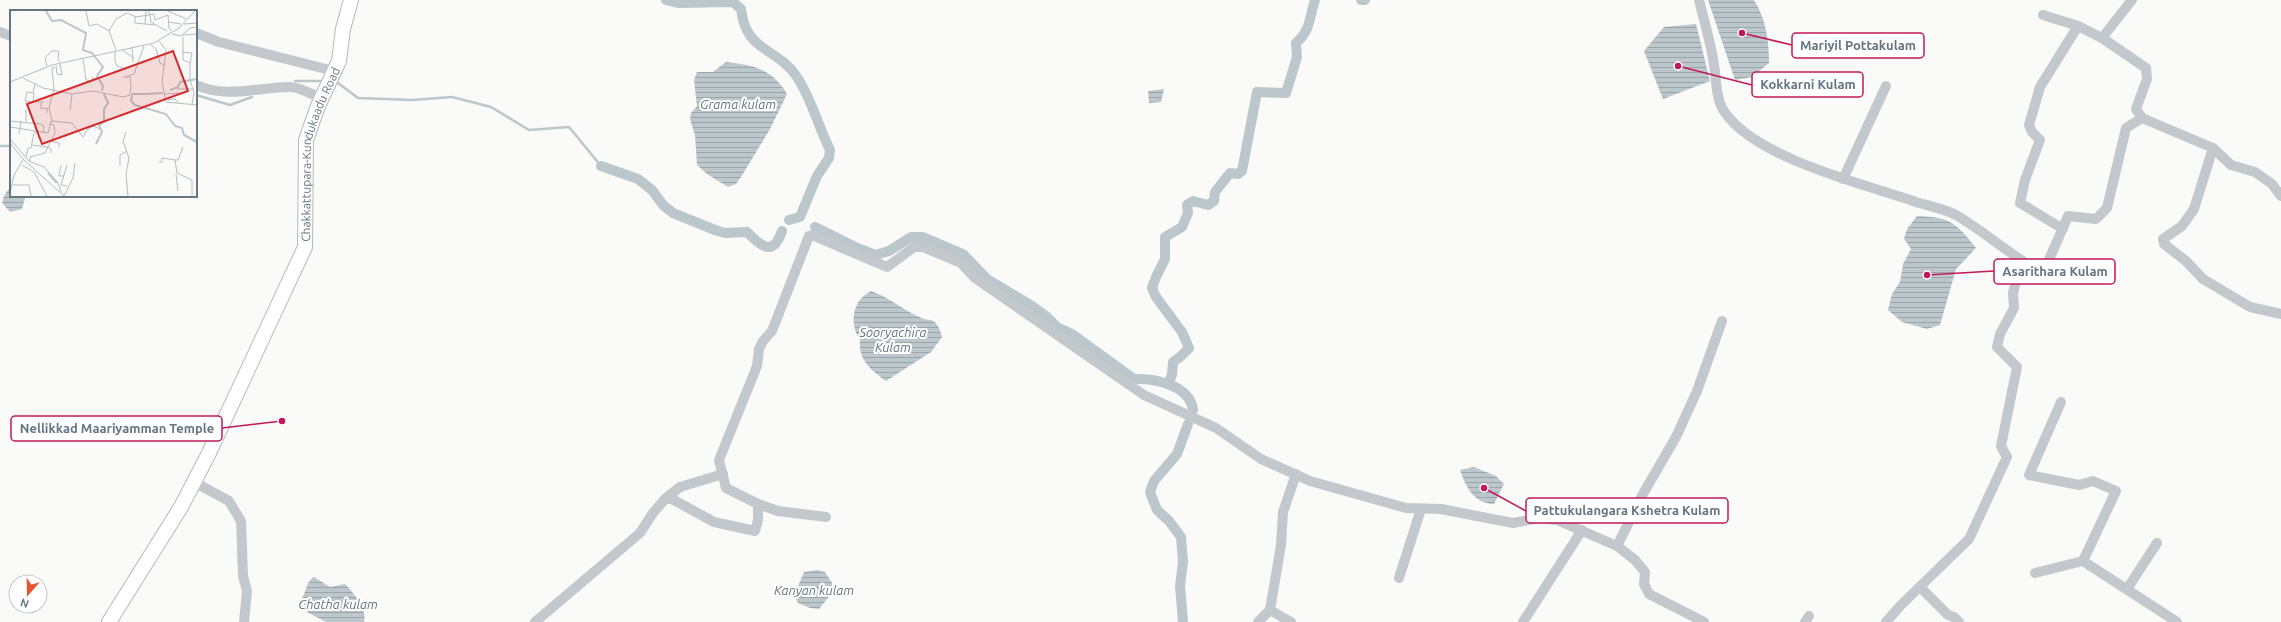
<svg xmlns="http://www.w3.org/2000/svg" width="2281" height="622" font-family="Ubuntu,sans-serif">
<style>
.water{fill:url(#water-rules)}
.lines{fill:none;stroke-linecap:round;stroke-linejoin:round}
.stream{stroke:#bbc7cb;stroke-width:2.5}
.canal{stroke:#bbc7cb;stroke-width:10}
.secondary-casing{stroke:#b3babf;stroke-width:16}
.street{stroke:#c3c8cc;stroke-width:10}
.secondary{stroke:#fff;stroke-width:14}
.labels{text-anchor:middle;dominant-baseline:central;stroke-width:4;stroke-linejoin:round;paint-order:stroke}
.street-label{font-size:12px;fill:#657683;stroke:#fff}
.water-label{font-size:13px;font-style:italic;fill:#60757c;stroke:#fff}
.inset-river{fill:none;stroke:#bbc7cb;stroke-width:2}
.inset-road{fill:none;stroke:#b5bdc2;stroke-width:1}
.view{fill:#d62828;fill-opacity:0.15;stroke:#d62828;stroke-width:2}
.inset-edge{fill:none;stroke:#657683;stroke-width:2}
.leader{fill:none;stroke:#c2185b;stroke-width:1.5}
.callout-dot{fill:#c2185b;stroke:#fff;stroke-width:1.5}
.callout{fill:#fff;stroke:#c2185b;stroke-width:1.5}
.callout-label{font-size:13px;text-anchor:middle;font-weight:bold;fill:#657683}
</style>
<defs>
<pattern id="water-rules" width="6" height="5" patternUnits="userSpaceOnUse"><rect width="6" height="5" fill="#bbc7cb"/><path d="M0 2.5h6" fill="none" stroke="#9ca6aa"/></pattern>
</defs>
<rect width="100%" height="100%" fill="#fafaf8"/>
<g class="water">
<path d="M1708,0H1754C1766,19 1769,41 1769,63L1752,77L1735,80Z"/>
<path d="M1696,24L1710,81L1663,99L1644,51L1664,27Z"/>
<path d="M726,62C754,65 772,69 787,94L770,129L741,177L736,184L728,187L707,174L697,165L695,135L690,119L691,113L697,106L694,80L697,72H713Z"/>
<path d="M1164,89L1161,102L1149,103L1148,91Z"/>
<path d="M10,187L11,196H23L25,198L22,209L10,212L2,203L4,196Z"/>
<path d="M1917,216C1951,217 1956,223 1976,248L1956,269L1940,325L1927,329L1902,322L1888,310L1892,294L1900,282L1903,264L1911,249L1904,239L1907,229Z"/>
<path d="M871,291C890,297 905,312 924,319C927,320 930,319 933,321C939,325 940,330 942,337L931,352L886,381C871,370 858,360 860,340C849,323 852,301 871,291Z"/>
<path d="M1474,467L1496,476L1504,484L1494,504C1473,503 1466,487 1460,470Z"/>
<path d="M817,570L825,572L832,583V593L819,609L810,608L798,603L794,596L804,572Z"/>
<path d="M314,577L330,587L345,584C353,592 368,610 364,622H326L307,612L302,598C307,591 305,583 314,577Z"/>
</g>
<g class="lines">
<g class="stream">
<path d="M295,81H320"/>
<path d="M338,83L358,98L412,100L452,97L491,107L529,130L569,127L601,166"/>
<path d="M196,95L230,105L252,97"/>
<path d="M0,146H11"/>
</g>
<g class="canal">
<path d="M666,0L678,3L733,2L741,9C746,53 776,46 797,77C812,100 818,126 830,150L829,158L817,176L800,217L789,220"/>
<path d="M1361,0H1365"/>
<path d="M601,166L638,179L652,190L663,205L673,213L715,230L725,233L747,232C762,247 773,257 782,231"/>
<path d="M815,227L855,247L875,255L889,251L911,237H923L963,254L987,279L1032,306L1046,316L1057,327L1072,334L1134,379C1154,378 1190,385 1193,410"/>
<path d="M1169,383L1172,374L1173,362L1180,357L1189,348L1182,332L1156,297L1152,288L1156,277L1165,259V237L1182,227L1188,213L1187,205L1193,201L1208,205L1214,201L1215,192L1230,173L1238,174L1242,171L1257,92L1286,93L1297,57L1296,43C1311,30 1309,18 1315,0"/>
<path d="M1183,622L1180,586L1183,562L1181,537L1169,521L1157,510L1150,492L1154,481L1177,454L1188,424"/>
</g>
<g class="secondary-casing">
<g id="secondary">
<path id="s1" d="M109,622L181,507L208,455L305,247L306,140L318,106L339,61L343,29L351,0"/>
</g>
</g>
<g class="street">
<path d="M1699,0C1704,21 1711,43 1714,65C1717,81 1715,100 1726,114C1759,159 1864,184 1916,202C1929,206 1945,209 1956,215C1985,232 2010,255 2039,271L2045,269L2068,216L2096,219L2107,208L2126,128L2142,118L2213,148L2231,165L2255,172L2272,184L2281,196"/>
<path d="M2043,15L2078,26"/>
<path d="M0,32L11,36"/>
<path d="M196,33L219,42L334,71"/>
<path d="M2102,38L2146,68L2147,79L2136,109L2142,118"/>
<path d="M196,85C227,99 258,87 290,87C300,87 312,95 322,98"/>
<path d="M2213,148L2194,209L2182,226L2163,239L2164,244L2186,261L2203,279L2250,307L2281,314"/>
<path d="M1843,179L1886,86"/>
<path d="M2063,229L2020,203L2025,180L2040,140L2032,132L2029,125L2040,87L2078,26L2102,38L2132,0"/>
<path d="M2061,402L2029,475L2079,485L2093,481L2116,491L2083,561"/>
<path d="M194,482L229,501L241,521L243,576L247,591L244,622"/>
<path d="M665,499L680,487L723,474"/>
<path d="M826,517L778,511L758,504L726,488L719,460L757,366L759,349L763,341L772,331L809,236L812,235L887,267L914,247H923L961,263L975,278L1144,395L1216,428L1261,459L1310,481L1406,508L1441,509L1513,523L1539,518L1557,520L1617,546L1635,560L1645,572L1644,584L1649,594L1704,622"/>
<path d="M1617,546L1644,492L1676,437L1697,391L1722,321"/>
<path d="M2035,573L2083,561L2177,622"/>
<path d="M1399,578L1421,509"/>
<path d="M1920,587L1948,615L1954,617L1959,622"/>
<path d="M2127,589L2157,543"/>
<path d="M1270,610L1281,545L1283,512L1296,474"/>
<path d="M535,622L640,533L653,513L665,499H672L714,522L755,531L758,520V504"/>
<path d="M1258,622L1270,610L1291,622"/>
<path d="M1523,622L1582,530"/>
<path d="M1805,622L1809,616"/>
<path d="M1886,622L1901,605L1969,539L2007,457L2001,446L2017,367L1997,347L2000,334L2014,308L2013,293L2021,261"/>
</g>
<use href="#secondary" class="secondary"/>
</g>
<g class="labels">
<g class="street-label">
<text stroke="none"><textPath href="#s1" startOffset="519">Chakkattupara-Kundukaadu Road</textPath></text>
</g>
<g class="water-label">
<text x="738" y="104">Grama kulam</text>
<text x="893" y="332">Sooryachira<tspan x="893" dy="15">Kulam</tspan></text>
<text x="814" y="590">Kanyan kulam</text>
<text x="338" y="604">Chatha kulam</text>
</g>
</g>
<g transform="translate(10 10)">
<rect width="187" height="187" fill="#fafaf8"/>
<path class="inset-river" d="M36,1L42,11L51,10L76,23L73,40L82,43L93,57L87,66L93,76L92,81M160,80L168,77L170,72L187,69M122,84H135M135,84L153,83M122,85L121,91L125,95L156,104L165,116L172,118L174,125L187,132M86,134L92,122L89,115L94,112V99L98,93L94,84M38,163L47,173"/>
<path class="inset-road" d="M76,1L79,16L87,14L99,21M139,1L141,12L157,21M158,1L176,9M158,5L159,18L162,21M125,7V13L145,15M158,12L171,14M135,14L136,1M174,14L187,13M162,24L171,26L180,18L187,17M173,25L187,24M173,27V50L180,53M149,31L156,40L152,72L156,92L187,95M141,35L146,39L150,53L154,55M122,38L123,52M106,40L99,21L106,9L117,3L126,7L144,4L145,10L158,5M112,40L124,48M105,42V51L107,56L113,58M172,42L182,43L180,55V70L184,83L182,94M73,49L76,70L82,71L83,67M37,56L35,48L42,41H49L48,49L50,52M46,56L47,64L52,65L50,54M117,66L124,64L134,36M13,68L25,74L23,83M0,72L42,55L144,33L169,18L185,1M25,74L33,78L62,84L83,81L113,87L120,85L121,76L120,67H113M167,79H184M155,84L169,83M158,90L165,89L169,93M23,92L15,91L17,82L24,83L23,92H34M31,93V99L37,98V103M16,99V112M60,100L62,84M0,111L30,114L34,116L33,123M42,111L39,98L44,79L42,58L45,57M40,114L44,115L45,123L41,131L49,133V137M0,117L38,123L41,111L62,113L73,127L77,120L83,116L90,119M116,122L113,131L119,148L116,164L118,186M9,124L11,111M0,129L19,151L34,157L48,173L51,182M0,133L13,149L54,186M22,135L37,137L41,139V143M16,147L18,138H21L24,123L27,122M165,150H168L173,137M20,152V147L35,143L41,131M149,152H152V148L165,150L167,163L182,170V186M12,155L24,162L37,186M51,155L49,166H54M110,156V145L117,141M166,164L168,181M3,175H19L21,186M57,176L51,175L57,155M0,183L4,165L13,150M54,186L63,168L65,153"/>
<path class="view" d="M163,41L178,81L32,134L17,94Z"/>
<rect width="187" height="187" class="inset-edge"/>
</g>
<path class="leader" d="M1742 33L1792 45M1678 66L1752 85M1927 275L1994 271M282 421L222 428M1484 488L1526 511"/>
<g class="callout-dot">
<circle cx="1742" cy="33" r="4"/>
<circle cx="1678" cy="66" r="4"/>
<circle cx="1927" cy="275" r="4"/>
<circle cx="282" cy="421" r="4"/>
<circle cx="1484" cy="488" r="4"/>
</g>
<g class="callout">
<rect x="1792" y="33" width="132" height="25" rx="4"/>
<rect x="1752" y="72" width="111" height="25" rx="4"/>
<rect x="1994" y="259" width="121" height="25" rx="4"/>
<rect x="11" y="416" width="211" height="25" rx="4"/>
<rect x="1526" y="498" width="202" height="25" rx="4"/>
</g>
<g class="callout-label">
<text x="1858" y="50">Mariyil Pottakulam</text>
<text x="1808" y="89">Kokkarni Kulam</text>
<text x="2055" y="276">Asarithara Kulam</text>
<text x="117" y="433">Nellikkad Maariyamman Temple</text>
<text x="1627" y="515">Pattukulangara Kshetra Kulam</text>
</g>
<g transform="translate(28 594) rotate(200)"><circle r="19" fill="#ffffff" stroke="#c1c8cd"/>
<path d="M0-3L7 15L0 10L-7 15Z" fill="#e4572e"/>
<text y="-6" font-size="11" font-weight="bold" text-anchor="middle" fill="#657683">N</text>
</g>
</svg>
